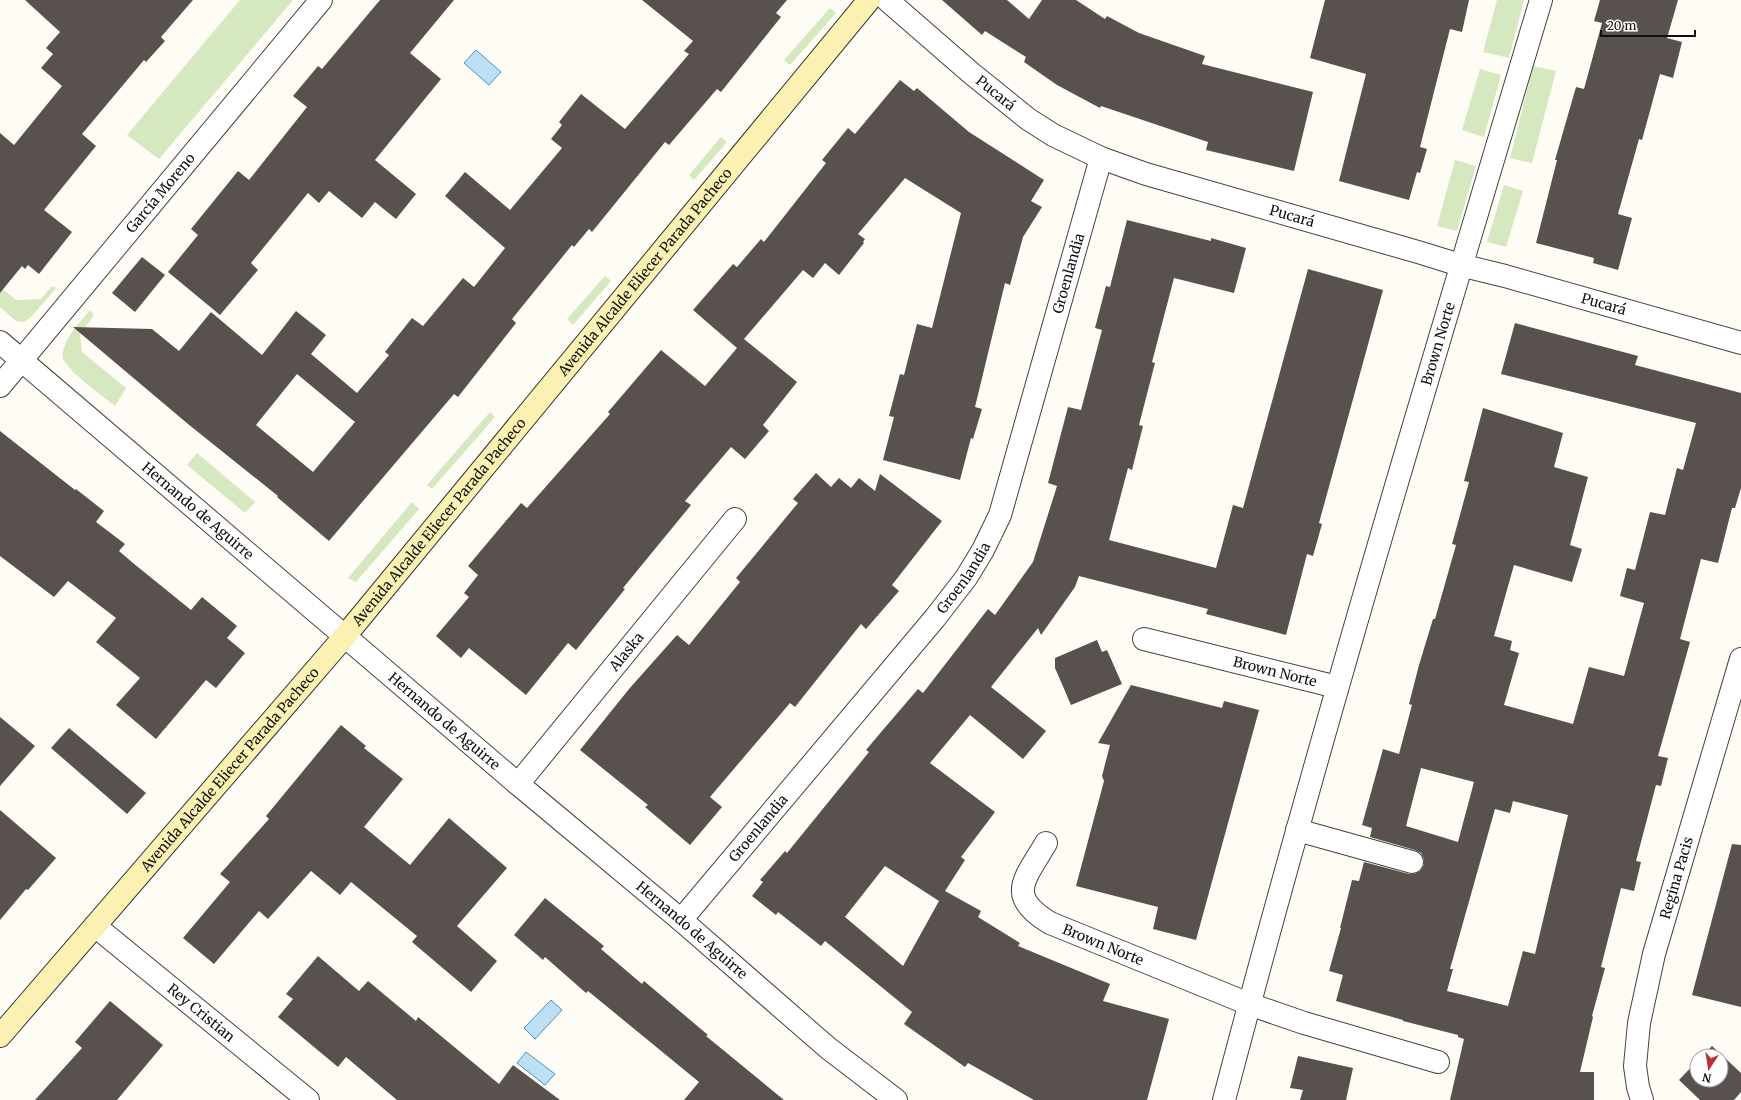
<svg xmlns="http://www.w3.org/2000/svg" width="1741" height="1100" font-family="Merriweather,serif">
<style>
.green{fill:#d5e8bf}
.water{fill:#bcdff3;stroke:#4695c6}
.building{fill:#59514d;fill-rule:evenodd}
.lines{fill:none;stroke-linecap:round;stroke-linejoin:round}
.minor-casing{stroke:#434343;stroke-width:24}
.tertiary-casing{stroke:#434343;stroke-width:24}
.secondary-casing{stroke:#323232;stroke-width:24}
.minor{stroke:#fff;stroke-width:22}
.tertiary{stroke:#fff;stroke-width:22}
.secondary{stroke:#faf1b3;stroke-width:22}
.labels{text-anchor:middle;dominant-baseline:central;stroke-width:4;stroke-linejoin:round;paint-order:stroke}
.street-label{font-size:14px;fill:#101010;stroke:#fff}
</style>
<rect width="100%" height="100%" fill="#fefcf4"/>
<g class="green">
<path d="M240,0H293L159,159L127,135Z"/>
<path d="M1497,0H1524L1509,58L1483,52Z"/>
<path d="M830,8L836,13L790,65L784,60Z"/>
<path d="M1533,66L1556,71L1532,163L1510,158Z"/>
<path d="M1480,69L1501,75L1484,137L1462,130Z"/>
<path d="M721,137L727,142L694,180L689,175Z"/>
<path d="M1455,160L1476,166L1457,231L1437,226Z"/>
<path d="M1504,185L1523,191L1506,247L1487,242Z"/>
<path d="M605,276L611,281L573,325L567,319Z"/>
<path d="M52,286L56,288L31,317L24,322L16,321L0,307V287L16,300L41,299Z"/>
<path d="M90,310L94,315L80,335L82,352L126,388L115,406C104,397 66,370 63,358C60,343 81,321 90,310Z"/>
<path d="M490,412L495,417L432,489L427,485Z"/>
<path d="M197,453L255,502L245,513L187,465Z"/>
<path d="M412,502L419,509L356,582L348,578Z"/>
</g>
<g class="water">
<path d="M476,50L501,72L489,85L464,63Z"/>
<path d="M551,1000L562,1010L535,1039L524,1028Z"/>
<path d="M526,1052L555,1074L545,1085L517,1063Z"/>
</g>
<g class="building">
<path d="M25,0H193L161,37L165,41L146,62L144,60L82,134L96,146L44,210L72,232L39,274L28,265L25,269L22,266L0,293V133L14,145L62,86L41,68L53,54L46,48L60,32Z"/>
<path d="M380,0H454L410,53L441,79L375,160L416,194L396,219L375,202L362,218L329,191L319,203L308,193L251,263L258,270L220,315L168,272L198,235L191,229L238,171L249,180L307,107L293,96L318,66L322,69Z"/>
<path d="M642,0H787L776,13L781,17L721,92L717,89L669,145L665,142L592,232L589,229L574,247L572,245L512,319L516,323L458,397L454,394L329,541L277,497L278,496L188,424L73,327L152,329L179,351L211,312L262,355L296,311L326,335L311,354L357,393L389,355L385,352L412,318L423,326L463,278L474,287L505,248L445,196L465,172L510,210L562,148L551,139L562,125L559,122L581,94L625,129L689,54L684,51L693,41ZM297,374L355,422L313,472L256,425Z"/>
<path d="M942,0H1007L1029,19L1042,0H1076L1105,19L1107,16L1139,33L1205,56L1202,64L1313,92L1294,171L1206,150L1208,142L1101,106L1100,108L1057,85L1024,62L1026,57L985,31L982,35Z"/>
<path d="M1325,0H1469L1462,32L1450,29L1420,147L1427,149L1420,173L1417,172L1409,200L1339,181L1366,74L1310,58Z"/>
<path d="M1600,0H1678L1667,38L1682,42L1673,78L1660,74L1642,140L1639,139L1618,214L1632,218L1618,270L1593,263L1594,258L1536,243L1557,160H1555L1576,87L1584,89L1602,23L1594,21Z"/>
<path d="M900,80L914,91L917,88L969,132L1044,180L1031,201L1042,207L1023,237L1010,285L1005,283L975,407L982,409L973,439L971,438L960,480L883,460L894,417L889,416L900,374L904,375L917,324L932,328L961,213L905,178L858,234L865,239L863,242L864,243L839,275L825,263L813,278L803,270L744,339L797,382L763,425L769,431L745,459L731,447L685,501L691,505L623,588L625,589L576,650L568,643L526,695L469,648L461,658L436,636L469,597L464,593L478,575L468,566L521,503L527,508L610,414L608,412L661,350L705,386L737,348L693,310L733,264L737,267L761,239L764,242L826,163L822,160L848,128L855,134Z"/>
<path d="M1127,220L1211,241V238L1246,248L1234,293L1174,278L1152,362L1155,363L1139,425L1143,426L1132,470L1128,468L1109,540L1216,568L1233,505L1243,508L1308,269L1383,290L1319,523L1322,524L1313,556L1307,554L1286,635L1206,614L1208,609L1079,576L1075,587L1041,635L1038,628L991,687L1046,731L1023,759L970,715L930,763L995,812L961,857L965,860L945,891L981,911L978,917L1020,943L1018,946L1110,984L1103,1001L1169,1019L1147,1100H1034L968,1063L965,1067L904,1024L912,1012L825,941L821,946L778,912L776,915L752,896L763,882L760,880L785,851L787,853L869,752L866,750L882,731L918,689L923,693L988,609L995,615L1033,562L1057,486L1048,483L1068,407L1081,410L1102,330L1095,328L1106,286L1110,287ZM885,866L939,901L903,966L845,917Z"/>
<path d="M142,257L165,275L135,312L112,293Z"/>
<path d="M1515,323L1638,356L1635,365L1741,393V488L1735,508H1732L1718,563L1701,559L1680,639L1690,642L1658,756L1668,758L1661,786L1656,785L1636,861L1641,862L1634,891L1621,888L1601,967L1605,968L1592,1016L1593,1017L1580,1072H1594V1100H1450L1464,1039L1458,1037V1035L1403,1021V1020L1336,1001L1343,975L1329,971L1341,928H1340L1352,880L1359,881L1364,862L1409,874H1415L1420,871L1424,865V859L1421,853L1415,850L1370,837L1372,828L1362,825L1383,749L1399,754L1412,705L1409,704L1419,665L1433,619H1435L1456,545L1452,544L1469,482L1464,481L1483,408L1563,433L1554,467L1588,477L1570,545L1582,549L1572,582L1514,565L1494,636L1512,641L1510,650L1519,653L1504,705L1573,724L1589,667L1624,676L1644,603L1620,596L1627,568L1635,570L1650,512L1665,515L1677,468L1683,470L1696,423L1501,374ZM1421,768L1474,782L1458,842L1406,826ZM1513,801L1568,815L1535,954L1523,951L1508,1006L1447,991L1453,969H1450L1495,809L1510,813Z"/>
<path d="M0,431L75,490L76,489L104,511L96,522L125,544L119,551L133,563L191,610L202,597L237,626L227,638L245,653L216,688L206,680L156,739L116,705L140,678L96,642L116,618L68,581L54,597L0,556Z"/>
<path d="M816,473L831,487L839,478L851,488L859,478L875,491L880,474L942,521L892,585L899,591L866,629L861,624L795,707L790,703L710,797L722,807L690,845L645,807L648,805L580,750L629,689L677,635L689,645L740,582L736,578L798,503L793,499Z"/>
<path d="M1097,640L1102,652L1107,650L1122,684L1071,705L1055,668V658Z"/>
<path d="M1131,685L1222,708L1224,701L1259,710L1196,940L1153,929L1158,907L1076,886L1104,781L1102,776L1110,745L1098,743Z"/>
<path d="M0,717L35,746L0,786Z"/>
<path d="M341,725L366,746L364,748L403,779L364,827L410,865L449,818L507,868L457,926L497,961L471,992L412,942L417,936L351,882L340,895L311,871L268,919L259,911L214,964L183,938L230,882L220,874L269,819L266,816Z"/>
<path d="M69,728L146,793L127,814L51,748Z"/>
<path d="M0,810L56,858L28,890L26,889L0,920Z"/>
<path d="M1732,844L1741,845V1007L1692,995Z"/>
<path d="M545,898L604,946L601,949L642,984L644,981L708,1035L706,1036L784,1100H684L699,1082L588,991L586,993L545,957L543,960L514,935Z"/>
<path d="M318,956L359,991L368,981L416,1021L418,1017L499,1084L513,1065L560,1100H397L346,1057L338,1067L278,1017L293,999L286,994Z"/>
<path d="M110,1001L163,1045L117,1100H35L82,1048L75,1042Z"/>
<path d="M1712,1046L1741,1073V1092L1734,1100H1700L1679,1080L1697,1061V1080H1721V1056H1702Z"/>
<path d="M1298,1056L1353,1068L1346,1100H1300L1303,1090L1290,1088Z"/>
</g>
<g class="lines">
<g class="minor-casing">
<g id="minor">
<path id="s1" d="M887,0L971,73L1028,119L1053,135L1101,158L1146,174L1418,252L1460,265L1505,276L1741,343"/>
<path id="s2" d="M0,386L321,0"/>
<path id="s3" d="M1144,639L1337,687"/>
<path id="s4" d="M518,784L735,519"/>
<path d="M1297,830L1412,862"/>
<path id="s5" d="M1046,843C1025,879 1005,896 1050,923L1249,1004L1304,1023L1438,1062"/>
<path id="s6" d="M681,920L935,618L966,578L983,550L1000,515L1101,158"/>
<path id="s7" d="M95,926L308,1100"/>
<path id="s8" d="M1224,1100C1321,731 1431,366 1541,0"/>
<path id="s9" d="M1642,1100L1638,1087L1635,1066L1639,1023L1654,954L1741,659"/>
</g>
</g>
<g class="tertiary-casing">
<g id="tertiary">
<path id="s10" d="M0,342L518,784L681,920L828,1048L896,1100"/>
</g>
</g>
<g class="secondary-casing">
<g id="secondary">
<path id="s11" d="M0,1036L345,636L869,0"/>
</g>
</g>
<use href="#minor" class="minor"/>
<use href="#tertiary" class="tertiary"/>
<use href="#secondary" class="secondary"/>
</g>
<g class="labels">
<g class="street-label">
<text stroke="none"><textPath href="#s1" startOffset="143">Pucará</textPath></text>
<text stroke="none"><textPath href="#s2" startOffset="251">García Moreno</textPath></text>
<text stroke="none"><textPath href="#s1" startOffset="467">Pucará</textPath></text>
<text stroke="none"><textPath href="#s11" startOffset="1000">Avenida Alcalde Eliecer Parada Pacheco</textPath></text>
<text stroke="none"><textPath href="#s6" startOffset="768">Groenlandia</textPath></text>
<text stroke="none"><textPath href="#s1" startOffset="791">Pucará</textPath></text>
<text stroke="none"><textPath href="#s8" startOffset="786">Brown Norte</textPath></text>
<text stroke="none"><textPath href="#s10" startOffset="260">Hernando de Aguirre</textPath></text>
<text stroke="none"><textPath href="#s11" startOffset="676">Avenida Alcalde Eliecer Parada Pacheco</textPath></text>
<text stroke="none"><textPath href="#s6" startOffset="444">Groenlandia</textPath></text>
<text stroke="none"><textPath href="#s4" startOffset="171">Alaska</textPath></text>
<text stroke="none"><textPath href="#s3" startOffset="135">Brown Norte</textPath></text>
<text stroke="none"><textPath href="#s10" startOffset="584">Hernando de Aguirre</textPath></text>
<text stroke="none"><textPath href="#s11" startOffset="352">Avenida Alcalde Eliecer Parada Pacheco</textPath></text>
<text stroke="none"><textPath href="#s6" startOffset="120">Groenlandia</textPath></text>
<text stroke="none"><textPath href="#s9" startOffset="228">Regina Pacis</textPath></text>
<text stroke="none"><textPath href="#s10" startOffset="908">Hernando de Aguirre</textPath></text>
<text stroke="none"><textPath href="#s5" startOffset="155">Brown Norte</textPath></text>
<text stroke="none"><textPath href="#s7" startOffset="137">Rey Cristian</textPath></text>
</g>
</g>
<g transform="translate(1709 1068) rotate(192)"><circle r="19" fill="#ffffff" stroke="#9f9f9f"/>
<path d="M0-3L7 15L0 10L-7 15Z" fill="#ba2f38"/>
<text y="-6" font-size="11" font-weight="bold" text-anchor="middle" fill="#101010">N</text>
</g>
<path d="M1601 30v6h94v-6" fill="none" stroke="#101010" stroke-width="2"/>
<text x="1607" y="30" font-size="12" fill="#101010" stroke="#ffffff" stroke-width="3" paint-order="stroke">20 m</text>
</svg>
